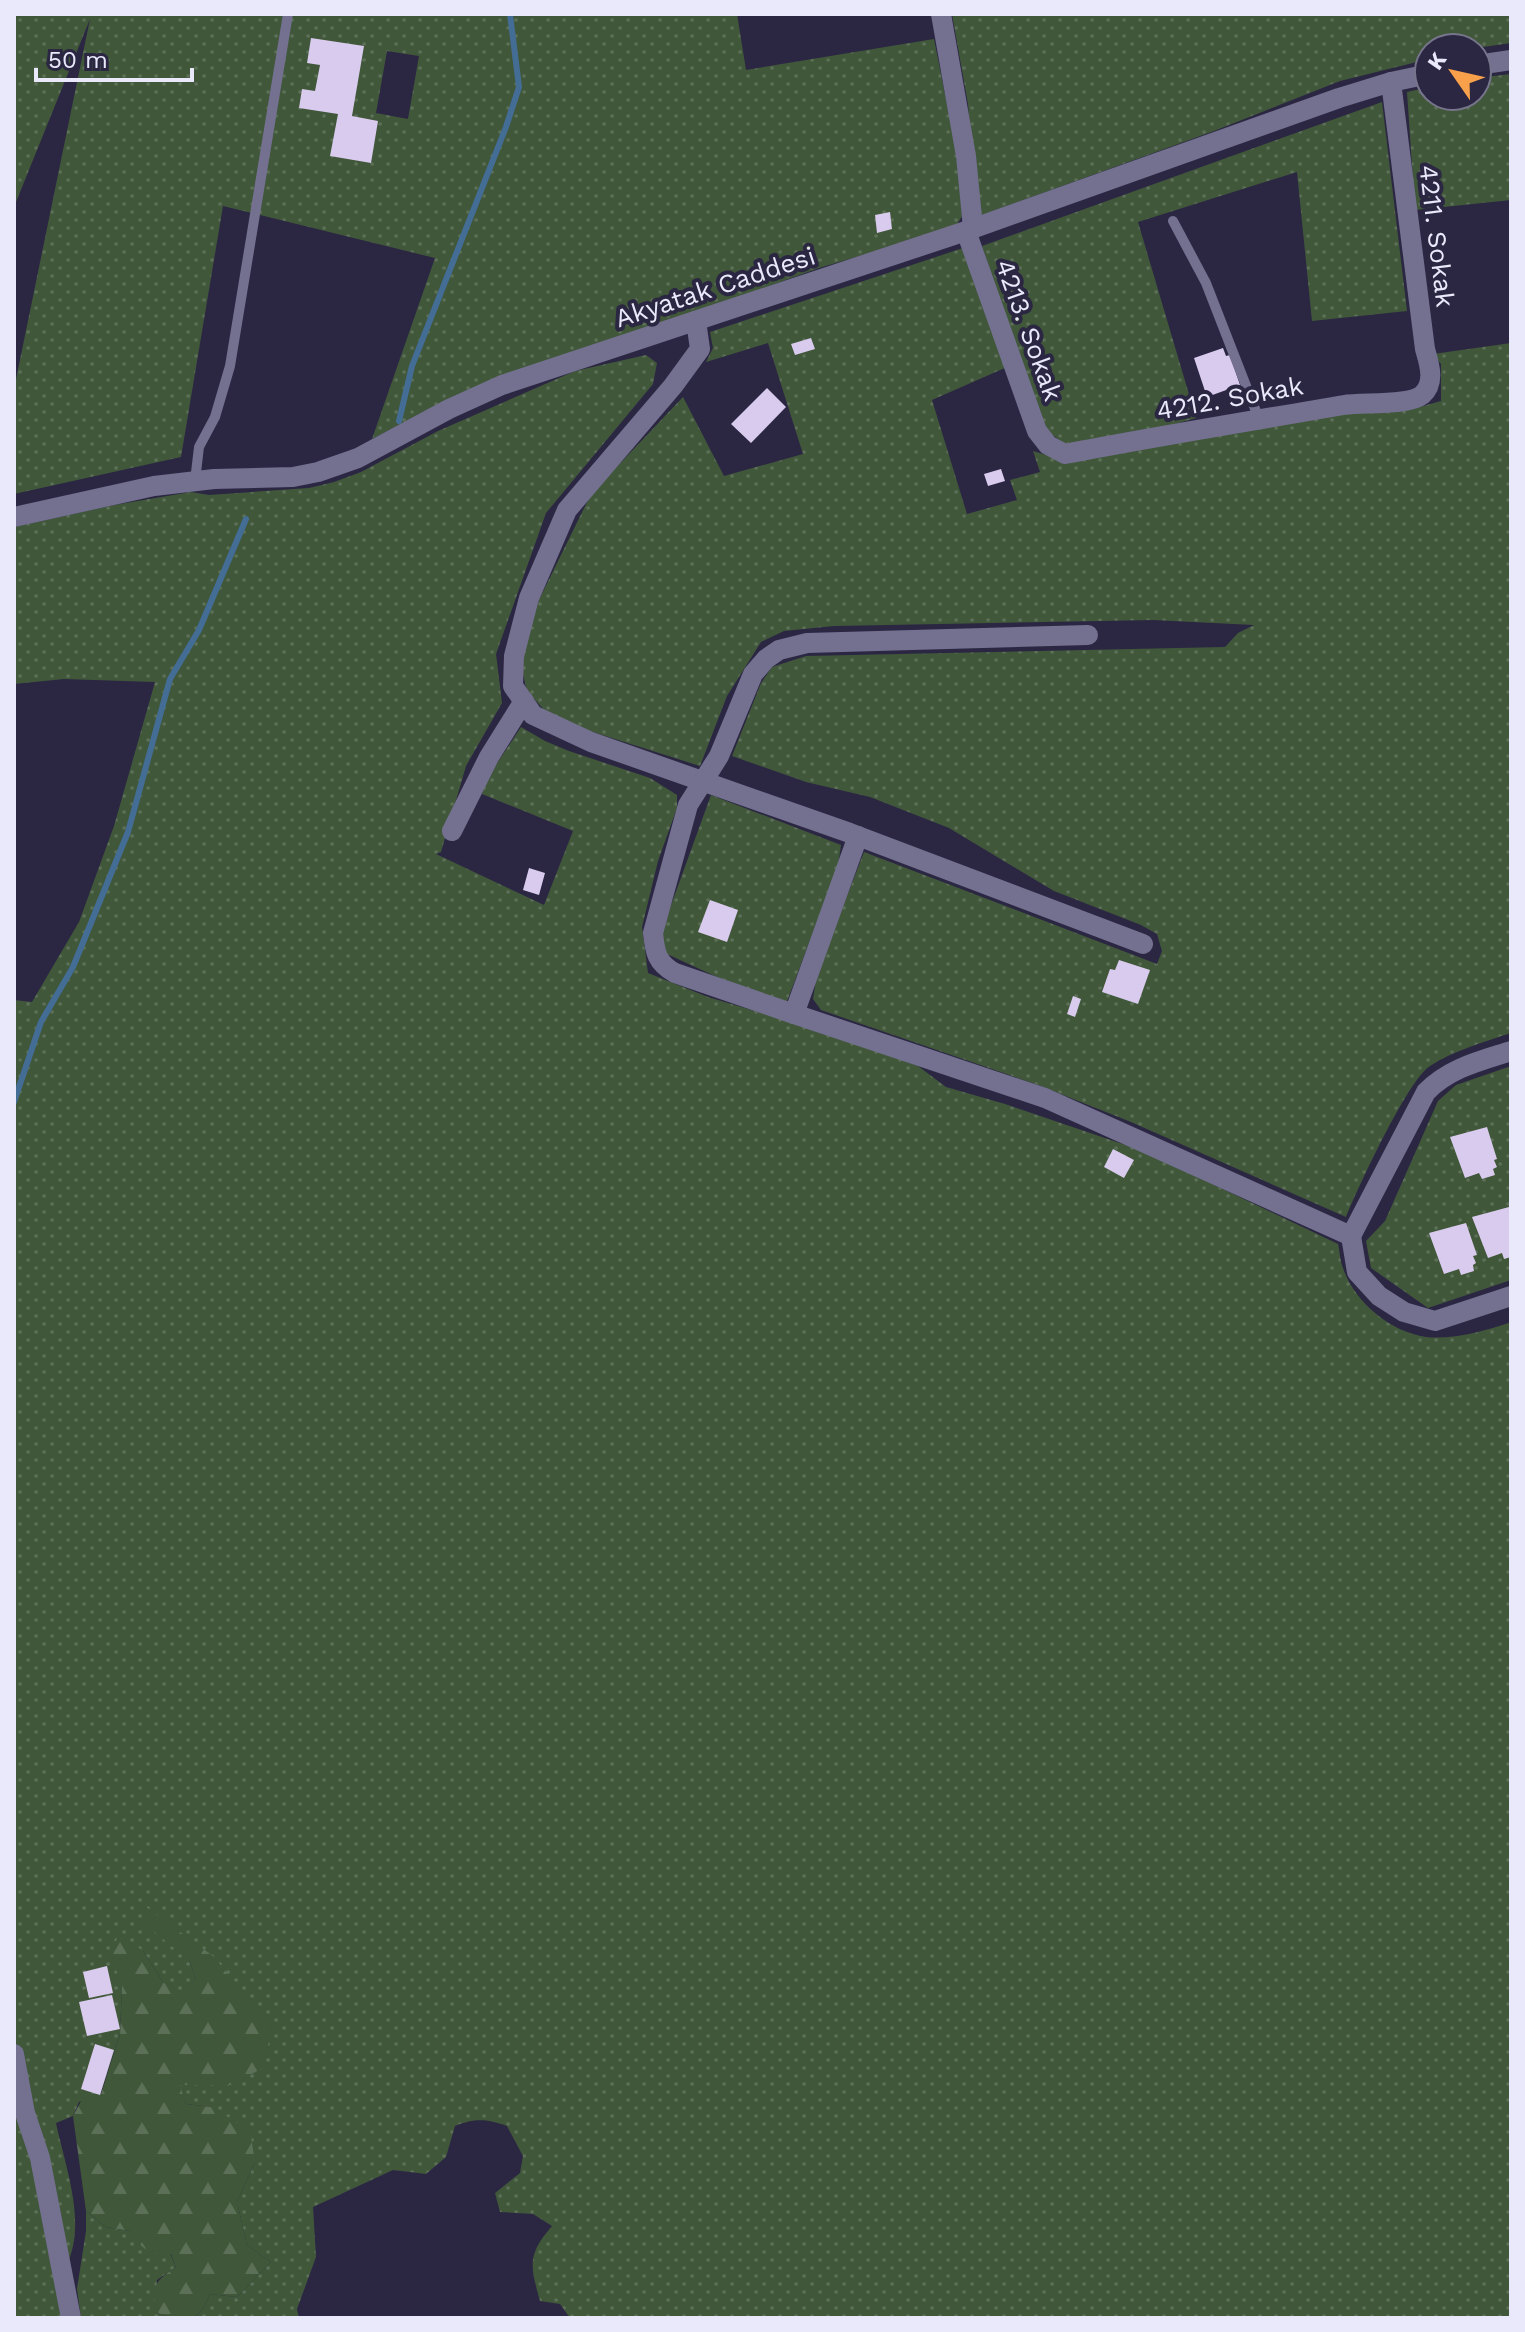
<svg xmlns="http://www.w3.org/2000/svg" width="1525" height="2332" font-family="'Work Sans',sans-serif">
<style>
.grass{fill:url(#grass-dots);fill-rule:evenodd}
.forest{fill:url(#forest-firs)}
.lines{fill:none;stroke-linecap:round;stroke-linejoin:round}
.stream{stroke:#446d96;stroke-width:6}
.building{fill:#d9cbed}
.service{stroke:#737090;stroke-width:10}
.minor{stroke:#737090;stroke-width:20}
.labels{text-anchor:middle;dominant-baseline:central;stroke-width:8;stroke-linejoin:round;paint-order:stroke}
.street-label{font-size:26px;fill:#eae9fb;stroke:#2b2742}
</style>
<defs>
<pattern id="grass-dots" width="8" height="8" patternUnits="userSpaceOnUse" patternTransform="scale(2)"><rect width="8" height="8" fill="#40573a"/><path d="M2 2h.1M6 6h.1" fill="none" stroke="#5c6f57" stroke-width="1.8" stroke-linecap="round"/></pattern>
<pattern id="forest-firs" width="22" height="20" patternUnits="userSpaceOnUse" patternTransform="scale(2)"><rect width="22" height="20" fill="#40573a"/><path d="M5 1l3.5 6h-7zM16 11l3.5 6h-7z" fill="#5c6f57"/></pattern>
</defs>
<rect width="100%" height="100%" fill="#2b2742"/>
<g class="grass">
<path d="M14,14H737L746,70L934,39L954,139L960,186L962,216L955,228L819,268L430,409L372,439L435,258L223,206L181,457L14,494V389L90,19L14,207ZM387,51L419,56L408,119L376,113Z"/>
<path d="M952,14H1511V43L1476,48H1429V59L1340,81L1214,131L977,217L968,104Z"/>
<path d="M1511,74V200L1415,210L1407,92L1429,87V96H1477V78Z"/>
<path d="M1382,102L1407,311L1312,321L1297,172L1138,222L1196,418L1109,443L1069,447L1043,428L982,246Z"/>
<path d="M963,248L1007,367L932,400L967,514L1017,500L1010,480L1040,472L1033,451L1066,461L1335,413L1416,408L1441,401V364L1433,354L1511,343V1033C1484,1042 1455,1050 1430,1066C1407,1081 1358,1188 1346,1217L1131,1122L1038,1085L821,1010L813,999L817,974L864,852L1157,964L1162,951L1157,934L1141,925L1054,891L949,828L870,797L806,782L732,756L761,683L772,667L806,656L1225,647L1238,633L1254,625L1153,620L834,626L784,631L761,642L727,696L700,766L577,727L546,712L527,691L521,666L530,618L591,494L683,397L724,476L803,454L768,343L706,362L713,348L710,332Z"/>
<path d="M646,355L657,363L653,384L546,513L496,654L502,703L466,766L441,852L436,854L544,905L573,831L482,794L488,777L521,727L545,741L569,751L650,778L677,795V808L658,861L642,927L648,973L708,997L812,1028L918,1066L946,1087L1005,1104L1143,1151L1338,1244C1340,1252 1340,1261 1343,1268C1354,1302 1391,1332 1426,1337C1452,1340 1486,1331 1511,1322V2318H570L560,2304L540,2301C530,2265 527,2255 552,2226L533,2214L500,2212L495,2193L520,2173L523,2156L507,2126C486,2119 476,2118 455,2126L446,2157L426,2174L393,2170L313,2207L316,2257L297,2309L299,2318H194L203,2309L210,2294L237,2297L271,2262L247,2245L237,2202L255,2162L212,2107L186,2104L179,2084L231,2085L272,2027L142,1922L189,1960L196,1978L182,1994L163,1982L143,1951L122,1985L120,2034L100,2095L79,2102L73,2116L56,2123C65,2166 87,2222 67,2264L26,2094L14,2033V1000L32,1002L79,922L114,826L155,682L64,679L14,684V527L114,505L191,492L209,495L309,488L334,482L361,472L438,431L575,371Z"/>
<path d="M711,795L841,845L838,866L786,1004L717,977L667,954L658,941Z"/>
<path d="M1511,1066V1280L1428,1308L1371,1268L1366,1241L1385,1221L1438,1101L1456,1085Z"/>
<path d="M14,2090L36,2173L62,2318H14Z"/>
<path d="M86,2211L106,2227L130,2231L170,2253L176,2267L157,2280L156,2312L170,2318H81L77,2289L86,2231Z"/>
</g>
<path class="forest" d="M142,1904L213,1956L272,2027L263,2068L231,2085H180L186,2104L212,2107L250,2131L255,2162L237,2202L247,2245L271,2262L237,2297L210,2294L203,2309L194,2318H170L156,2312C152,2285 154,2282 176,2267L171,2254C150,2257 140,2247 130,2231L106,2227L86,2211L73,2116L87,2090L101,2094L120,2034L122,1985L109,1951L120,1935L143,1951L163,1982L182,1993L196,1978L189,1960L142,1922Z"/>
<g class="lines">
<g class="stream">
<path d="M399,421L412,366L506,127L519,87L510,14"/>
<path d="M14,1102L41,1022L73,967L128,832L170,679L199,630L246,519"/>
</g>
</g>
<g class="building">
<path d="M311,38L364,46L352,116L378,121L371,163L330,156L338,114L299,108L302,89L315,91L320,65L307,63Z"/>
<path d="M890,212L892,229L877,233L875,215Z"/>
<path d="M811,338L815,349L795,355L791,344Z"/>
<path d="M1223,348L1226,356L1230,355L1240,385L1207,397L1194,358Z"/>
<path d="M767,388L786,407L751,443L731,424Z"/>
<path d="M1001,469L1005,481L988,486L984,474Z"/>
<path d="M529,868L545,873L539,895L523,890Z"/>
<path d="M710,900L738,910L727,942L698,932Z"/>
<path d="M1119,960L1150,970L1138,1004L1102,992L1110,969L1115,970Z"/>
<path d="M1073,996L1081,999L1075,1017L1067,1014Z"/>
<path d="M1487,1127L1497,1159L1494,1160L1497,1167L1493,1169L1495,1175L1482,1179L1479,1173L1465,1178L1450,1137Z"/>
<path d="M1113,1149L1134,1160L1124,1178L1104,1167Z"/>
<path d="M1509,1207L1511,1257L1504,1259L1502,1253L1488,1258L1472,1217Z"/>
<path d="M1466,1223L1477,1255L1473,1256L1476,1263L1473,1265L1474,1271L1461,1275L1459,1269L1444,1274L1429,1233Z"/>
<path d="M107,1966L113,1993L89,1998L83,1972Z"/>
<path d="M112,1995L120,2029L87,2036L79,2002Z"/>
<path d="M95,2044L114,2050L100,2095L81,2089Z"/>
</g>
<g class="lines">
<g class="service">
<path d="M1173,221L1206,283L1259,419"/>
<path d="M195,481L199,447L215,417L230,366L288,14"/>
</g>
<g class="minor">
<path d="M941,14L966,156L973,228"/>
<path d="M1477,65L1511,60"/>
<path d="M966,231L1037,431L1048,445L1065,454C1158,436 1251,421 1344,405C1363,402 1408,406 1422,395C1436,383 1429,363 1425,349L1391,82"/>
<path d="M696,321L700,349L673,386L567,510L529,598L514,656L513,686L533,715L591,742L850,833L1143,944"/>
<path d="M14,517L154,486L214,479L293,477L318,472L358,458L449,409L502,385L966,231L1339,98L1391,82L1429,74"/>
<path d="M452,831L489,757L524,701"/>
<path d="M858,836L794,1014L675,973C657,963 655,953 653,933L688,805L719,756L753,674L766,659L779,650L807,643L1088,635"/>
<path d="M794,1014L1045,1098L1351,1236"/>
<path d="M1351,1236L1426,1092C1449,1068 1480,1061 1511,1051"/>
<path d="M1351,1236L1357,1272L1379,1296L1404,1312L1435,1321L1511,1296"/>
<path d="M14,2054L25,2113L40,2158L71,2318"/>
</g>
</g>
<g class="labels">
<g class="street-label">
<text transform="translate(1437 236) rotate(83)">4211. Sokak</text>
<text transform="translate(715 287) rotate(-18)">Akyatak Caddesi</text>
<text transform="translate(1029 330) rotate(70)">4213. Sokak</text>
<text transform="translate(1230 398) rotate(-10)">4212. Sokak</text>
</g>
</g>
<rect width="1525" height="2332" fill="none" stroke="#eae9fb" stroke-width="32"/>
<g transform="translate(1453 72) rotate(304)"><circle r="38" fill="#2b2742" stroke="#77758c" stroke-width="2"/>
<path d="M0-6L14 30L0 20L-14 30Z" fill="#f8a14a"/>
<text y="-12" font-size="22" font-weight="bold" text-anchor="middle" fill="#eae9fb">K</text>
</g>
<path d="M36 68v12h156v-12" fill="none" stroke="#eae9fb" stroke-width="4"/>
<text x="48" y="68" font-size="24" fill="#eae9fb" stroke="#2b2742" stroke-width="6" paint-order="stroke">50 m</text>
</svg>
